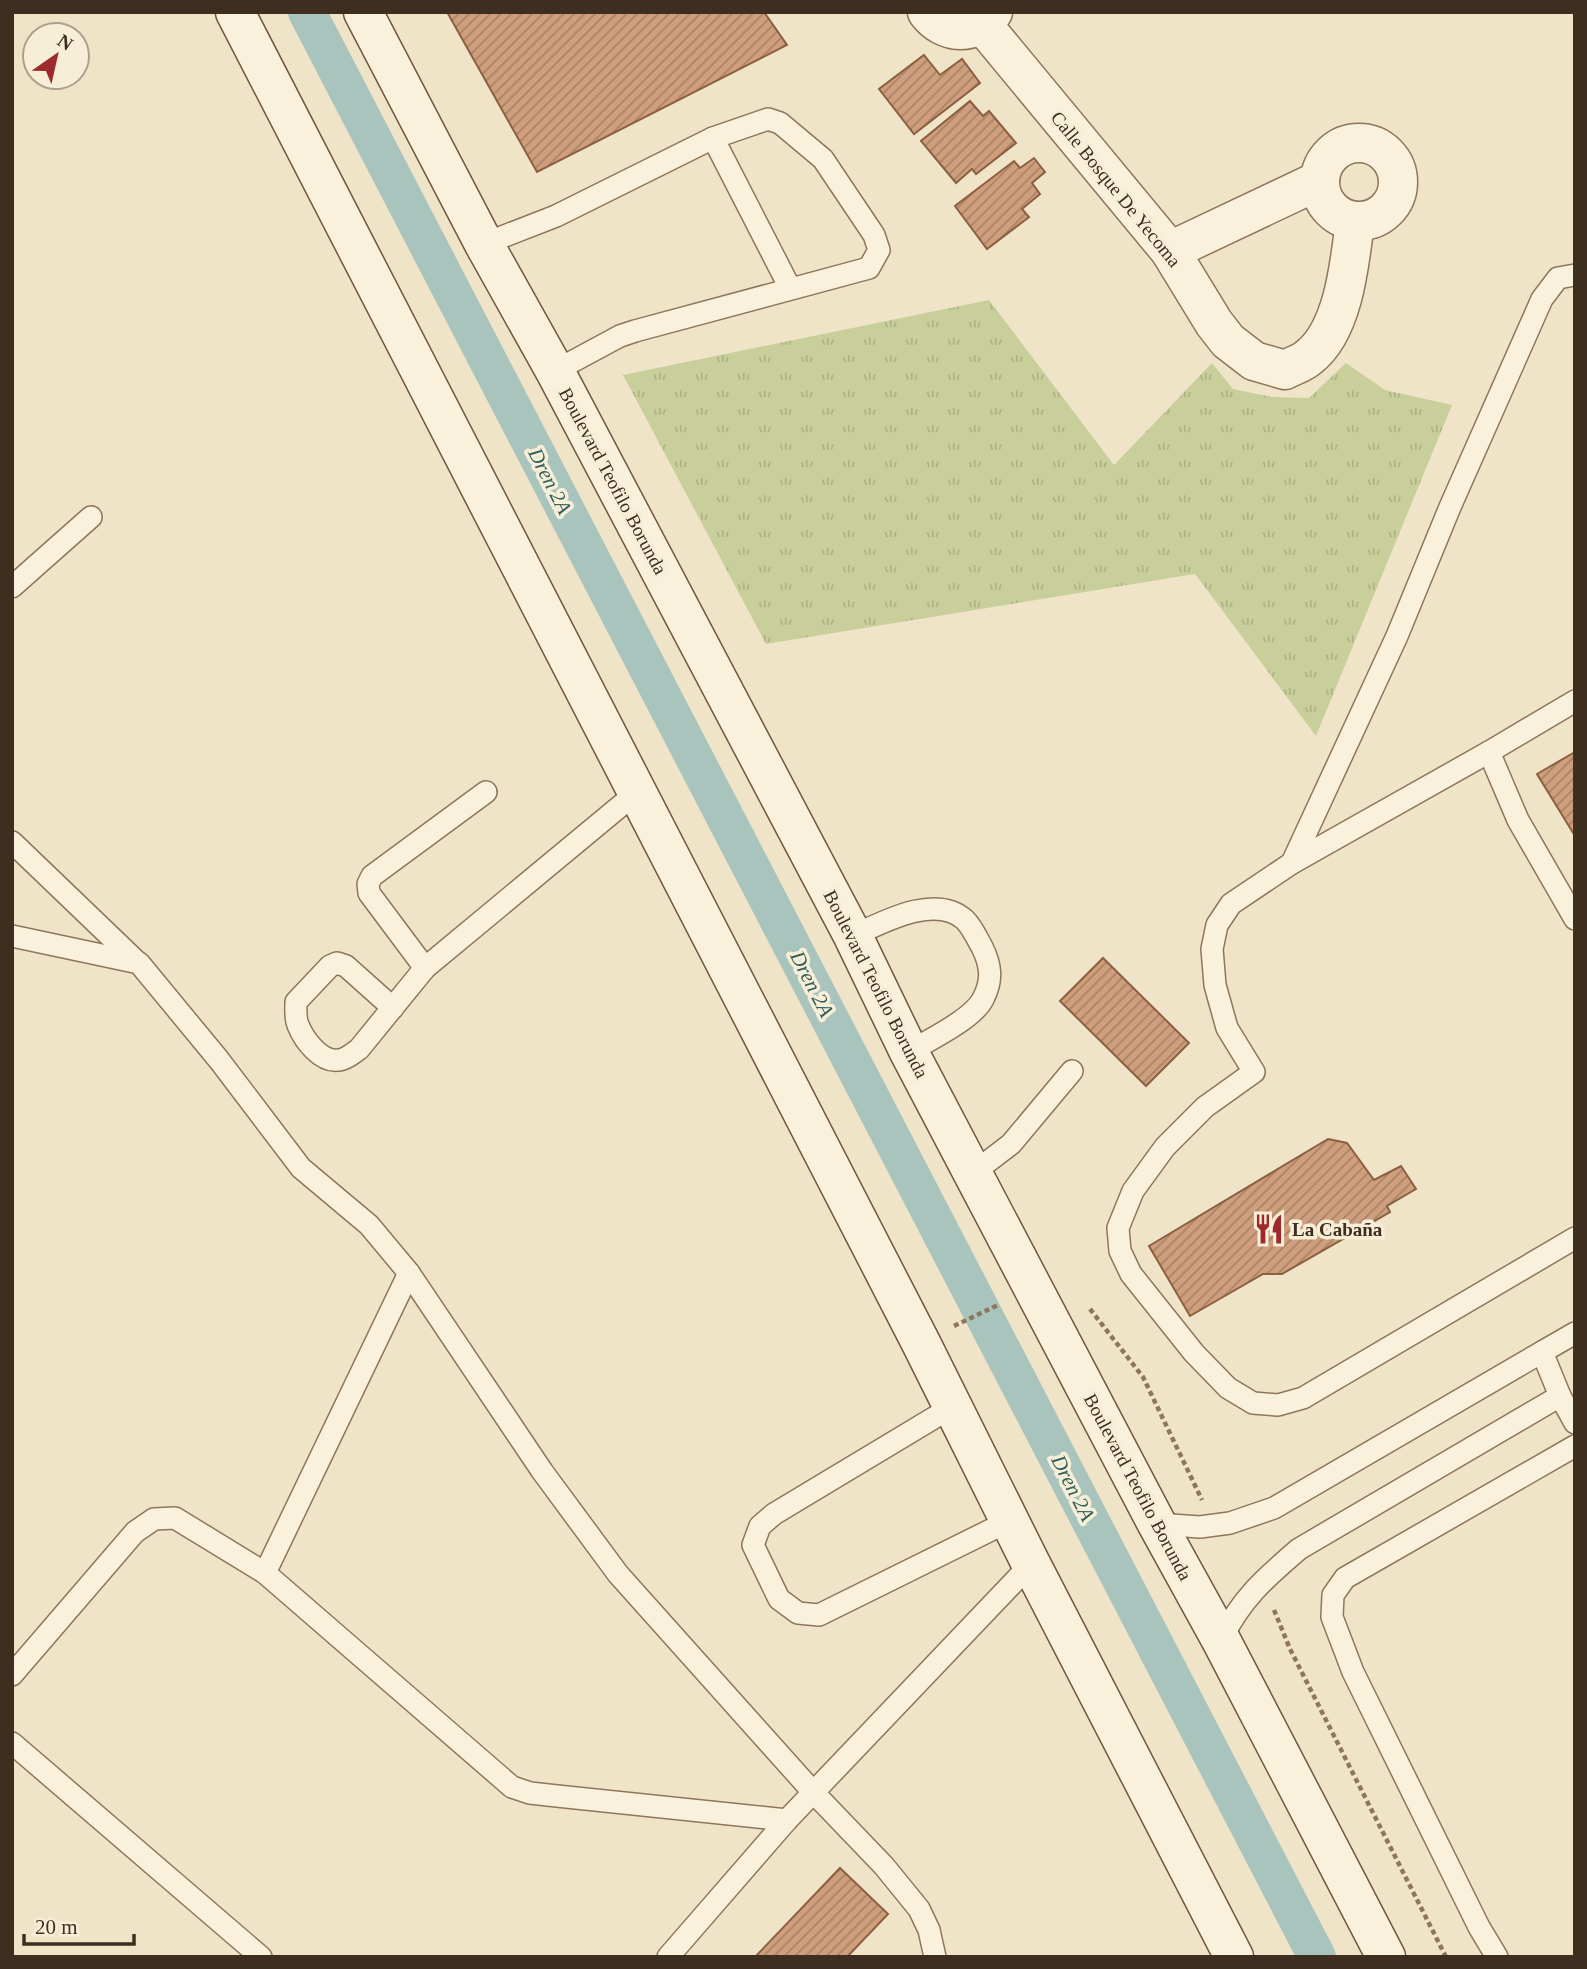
<svg xmlns="http://www.w3.org/2000/svg" width="1587" height="1969" font-family="Georgia,serif">
<style>
.grass{fill:url(#grass-tufts)}
.lines{fill:none;stroke-linecap:round;stroke-linejoin:round}
.canal{stroke:#a9c4bc;stroke-width:38}
.building{fill:url(#building-hatch);stroke:#8d5f41;stroke-width:2}
.lane-casing{stroke:#8d765c;stroke-width:24}
.street-casing{stroke:#8d765c;stroke-width:41}
.secondary-casing{stroke:#6f573f;stroke-width:41}
.path{stroke:#8d765c;stroke-width:4.5;stroke-dasharray:5 3.5;stroke-linecap:butt}
.lane{stroke:#faf1dc;stroke-width:21}
.street{stroke:#faf1dc;stroke-width:38}
.secondary{stroke:#faf1dc;stroke-width:38}
.labels{text-anchor:middle;dominant-baseline:central;stroke-width:7;stroke-linejoin:round;paint-order:stroke}
.street-label{font-size:19px;fill:#3d2e20;stroke:#f7eed8}
.poi-label{font-size:19px;font-weight:bold;fill:#3d2e20;stroke:#f7eed8;text-anchor:start}
.water-label{font-size:21px;font-style:italic;fill:#2f5d5a;stroke:#f7eed8}
</style>
<defs>
<pattern id="grass-tufts" width="24" height="20" patternUnits="userSpaceOnUse" patternTransform="scale(1.75)"><rect width="24" height="20" fill="#c9cf9b"/><path d="M3 7l-1-3M5 7V3M7 7l1-3M15 17l-1-3M17 17v-4M19 17l1-3" fill="none" stroke="#aeb285"/></pattern>
<pattern id="building-hatch" width="6" height="6" patternUnits="userSpaceOnUse" patternTransform="scale(1.75)"><rect width="6" height="6" fill="#cf9f7d"/><path d="M-1 1l2-2M0 6l6-6M5 7l2-2" fill="none" stroke="#a98266"/></pattern>
</defs>
<rect width="100%" height="100%" fill="#f0e4c8"/>
<path class="grass" d="M989,300L1114,465L1212,363L1233,389L1272,397L1309,398L1346,363L1385,390L1452,405L1316,736L1195,574L766,644L623,375Z"/>
<g class="lines">
<path class="canal" d="M307,12L1317,1957"/>
</g>
<g class="building">
<path d="M447,12H764L787,45L537,172Z"/>
<path d="M924,55L940,75L962,59L980,83L914,134L879,89Z"/>
<path d="M970,101L983,116L989,111L1016,143L976,174L972,169L956,183L921,141Z"/>
<path d="M1034,158L1045,172L1032,183L1040,194L1022,209L1029,217L987,249L955,206L1014,161L1020,168Z"/>
<path d="M1575,752V836L1537,774Z"/>
<path d="M1103,958L1189,1043L1146,1086L1060,1001Z"/>
<path d="M1328,1139L1347,1143L1374,1180L1401,1166L1416,1189L1387,1206L1390,1212L1282,1274H1263L1190,1316L1149,1246Z"/>
<path d="M840,1868L888,1914L847,1957H755Z"/>
</g>
<g class="lines">
<g class="lane-casing">
<g id="lane">
<path d="M484,244L556,216L713,138"/>
<path d="M555,371L620,336L635,331L869,268L879,250L874,235L823,159L780,123L768,119L713,138L790,288"/>
<path d="M12,587L91,517"/>
<path d="M1575,701L1489,752L1518,820L1575,919"/>
<path d="M1489,752L1292,863L1231,904L1217,925L1212,949L1215,985L1227,1028L1254,1072L1205,1107L1165,1147L1133,1191L1118,1228L1120,1251L1131,1274L1194,1353L1228,1388L1253,1403L1278,1405L1303,1398L1575,1238"/>
<path d="M12,842L137,962"/>
<path d="M1292,863L1397,636L1450,507L1542,299L1558,278L1575,275"/>
<path d="M12,936L139,963L219,1060L301,1168L369,1225L409,1273L542,1471L618,1574L813,1792L884,1866L919,1909L929,1930L935,1957"/>
<path d="M853,936C883,922 936,893 965,920C972,927 977,938 982,947C991,965 993,980 983,999C973,1019 929,1040 909,1052"/>
<path d="M425,968L369,893L368,884L372,876L486,792"/>
<path d="M393,1008L346,966L337,963L330,966L296,1002C296,1009 295,1018 298,1025C304,1040 321,1063 339,1060C347,1059 353,1053 359,1049L425,968L636,793"/>
<path d="M973,1173L1011,1144L1072,1071"/>
<path d="M1575,1333L1542,1352L1560,1396L1575,1423"/>
<path d="M952,1407L774,1514L760,1526L753,1545L779,1599L798,1613L819,1615L1009,1521"/>
<path d="M1157,1524L1200,1527L1230,1523L1274,1508L1542,1352"/>
<path d="M265,1573L409,1273"/>
<path d="M1221,1640C1241,1599 1265,1578 1299,1549L1560,1396"/>
<path d="M12,1675L135,1532L154,1519L175,1518L265,1573L512,1787L530,1793L557,1796L787,1820"/>
<path d="M12,1743L261,1957"/>
<path d="M668,1957L787,1820L1031,1564"/>
<path d="M1497,1957L1479,1927L1353,1672L1332,1617L1333,1595L1345,1578L1575,1446"/>
</g>
</g>
<g class="street-casing">
<g id="street">
<path d="M927,12C944,35 976,37 993,12"/>
<path d="M982,24L1170,251L1214,323L1228,341L1254,361L1285,370C1292,366 1303,363 1309,357C1344,330 1350,261 1355,221"/>
<circle cx="1359" cy="182" r="39"/>
<path d="M1170,251L1320,180"/>
</g>
</g>
<g class="secondary-casing">
<g id="secondary">
<path d="M235,12L921,1343L1031,1564L1234,1957"/>
<path d="M363,12L484,244L555,371L853,936L909,1052L1157,1524L1221,1640L1386,1957"/>
</g>
</g>
<g class="path">
<path d="M1090,1309L1143,1377L1202,1500"/>
<path d="M954,1326L1000,1304"/>
<path d="M1274,1610L1290,1649L1446,1957"/>
</g>
<use href="#lane" class="lane"/>
<use href="#street" class="street"/>
<use href="#secondary" class="secondary"/>
</g>
<defs>
<g id="restaurant-bare" transform="scale(2.415)"><path d="M-5-6h1v4h1v-4h1v4h1v-4h1v5L-1.5 .5V6h-2V.5L-5-1ZM5-6V6H3V1.5H1.5Q1.5-4 5-6Z" fill="#9e2a2b" stroke="#f7eed8" stroke-width="2.5" paint-order="stroke"/></g>
</defs>
<g fill-rule="evenodd">
<use href="#restaurant-bare" x="1269" y="1229"/>
</g>
<g class="labels">
<g class="street-label">
<text transform="translate(1116 189) rotate(51)">Calle Bosque De Yecoma</text>
<text transform="translate(613 481) rotate(62)">Boulevard Teofilo Borunda</text>
<text transform="translate(876 984) rotate(63)">Boulevard Teofilo Borunda</text>
<text transform="translate(1138 1487) rotate(62)">Boulevard Teofilo Borunda</text>
</g>
<g class="poi-label">
<text x="1292" y="1229">La Cabaña</text>
</g>
<g class="water-label">
<text transform="translate(550 481) rotate(63)">Dren 2A</text>
<text transform="translate(812 984) rotate(63)">Dren 2A</text>
<text transform="translate(1073 1488) rotate(63)">Dren 2A</text>
</g>
</g>
<rect width="1587" height="1969" fill="none" stroke="#3d2e20" stroke-width="28"/>
<g transform="translate(56 56) rotate(34)"><circle r="33" fill="#f7eed8" stroke="#ada18e" stroke-width="2"/>
<path d="M0-5L12 26L0 18L-12 26Z" fill="#9e2a2b"/>
<text y="-10" font-size="19" font-weight="bold" text-anchor="middle" fill="#3d2e20">N</text>
</g>
<path d="M24 1934v10h110v-10" fill="none" stroke="#3d2e20" stroke-width="3.5"/>
<text x="35" y="1934" font-size="21" fill="#3d2e20" stroke="#f7eed8" stroke-width="5" paint-order="stroke">20 m</text>
</svg>
